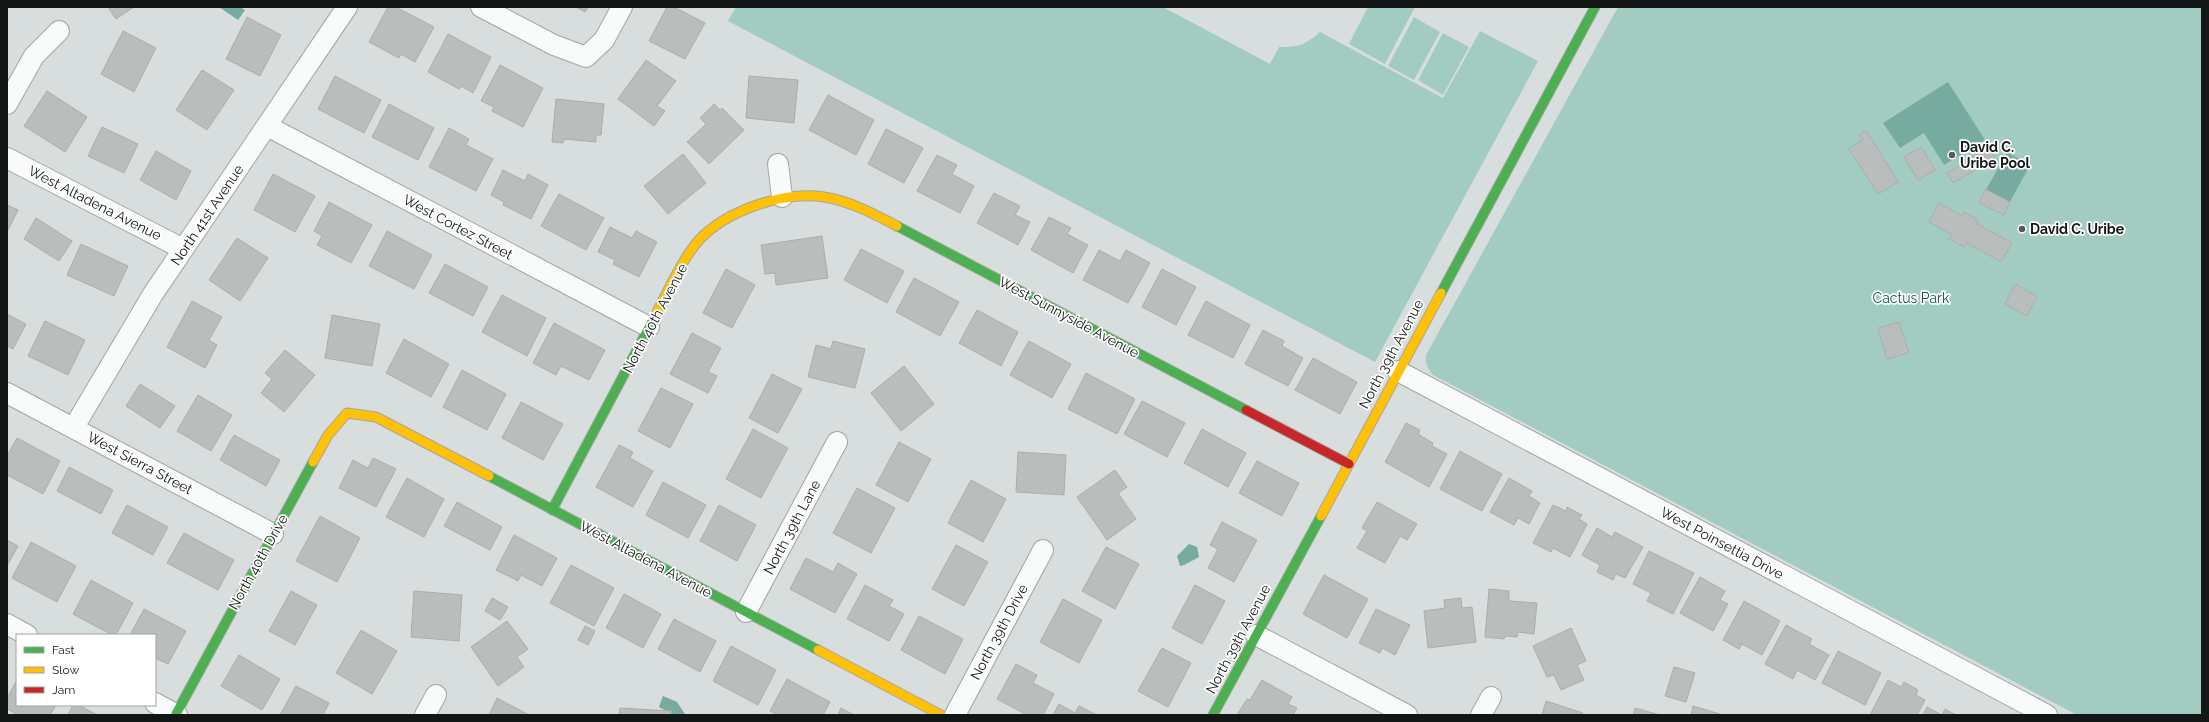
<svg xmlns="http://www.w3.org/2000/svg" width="2209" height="722" font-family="Raleway,sans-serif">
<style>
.green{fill:#a2ccc2}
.water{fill:#77ab9f}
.building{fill:#b9bebd;stroke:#aaafae}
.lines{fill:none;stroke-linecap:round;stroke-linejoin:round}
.street-casing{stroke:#a2a6a5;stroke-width:22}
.fast-casing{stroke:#a2a6a5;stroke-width:11}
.slow-casing{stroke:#a2a6a5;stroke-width:11}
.jam-casing{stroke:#a2a6a5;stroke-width:11}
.street{stroke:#f9fafa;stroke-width:20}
.fast{stroke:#4caf50;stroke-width:9}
.slow{stroke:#ffc107;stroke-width:9}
.jam{stroke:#c62828;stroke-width:9}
.poi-dot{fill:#575c5b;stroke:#fff;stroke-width:1.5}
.labels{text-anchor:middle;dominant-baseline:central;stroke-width:3.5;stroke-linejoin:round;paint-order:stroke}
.poi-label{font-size:14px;font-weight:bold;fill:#121615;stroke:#fff;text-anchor:start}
.street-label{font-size:14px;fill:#121615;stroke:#fff}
.park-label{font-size:14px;fill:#175448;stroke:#fff}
</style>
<rect width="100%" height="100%" fill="#d8dedd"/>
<g class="green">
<path d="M736,7H1163L1270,64L1279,47C1299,47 1305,45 1320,32L1443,98L1480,31L1538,61L1375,362L728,21Z"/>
<path d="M1368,7H1415L1385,64L1349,44Z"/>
<path d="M1618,7H2202V715H2077L1433,375C1428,369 1425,364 1426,355Z"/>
<path d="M1414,17L1440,32L1414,80L1388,66Z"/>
<path d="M1443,33L1469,47L1443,95L1418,80Z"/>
</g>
<g class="water">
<path d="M219,7H240L245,10L238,20Z"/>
<path d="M1948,82L1985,140L1944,165L1924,133L1900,148L1883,123Z"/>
<path d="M2007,152L2030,165L2006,209L1982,197Z"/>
<path d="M1189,544L1197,547L1199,557L1184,565L1180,566L1177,556Z"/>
<path d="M663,696L677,702L685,714L673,715L659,707Z"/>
</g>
<g class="building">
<path d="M108,7H134L116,19Z"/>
<path d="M388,7H396L434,27L415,62L401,54L399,58L369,42Z"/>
<path d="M576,7H588L585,12Z"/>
<path d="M667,7H674L705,23L685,59L649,41Z"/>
<path d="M247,17L281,35L260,76L226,59Z"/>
<path d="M123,31L156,48L134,92L101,74Z"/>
<path d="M448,34L491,57L473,93L461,86L459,89L428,72Z"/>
<path d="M646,60L676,81L657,106L665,111L654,126L618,99Z"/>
<path d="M500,65L543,88L523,127L492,111L494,107L481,101Z"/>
<path d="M202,70L234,90L207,130L176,110Z"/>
<path d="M335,76L381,100L364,133L318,109Z"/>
<path d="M749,76L798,80L794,123L746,118Z"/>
<path d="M47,91L87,117L65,152L24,126Z"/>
<path d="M828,95L874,120L856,155L809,130Z"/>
<path d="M556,99L604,104L601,135H596V142L564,139L563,143L552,142Z"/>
<path d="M389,104L434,128L418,160L372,137Z"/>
<path d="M714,104L720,110L722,108L744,130L709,164L687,142L706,124L700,118Z"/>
<path d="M102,127L138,144L124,173L88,156Z"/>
<path d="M449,128L469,139L466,145L493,159L476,191L429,167Z"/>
<path d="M886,129L923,148L904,183L868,164Z"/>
<path d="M1866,130L1898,182L1878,194L1849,149L1863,140L1859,135Z"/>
<path d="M1921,147L1935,170L1918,180L1904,157Z"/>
<path d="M1989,147L1995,158L1953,183L1947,173Z"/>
<path d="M156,151L191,171L176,200L140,180Z"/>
<path d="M683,154L706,183L668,214L644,186Z"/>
<path d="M937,155L957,165L952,174L974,186L960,213L917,191Z"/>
<path d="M503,170L525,181L528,174L548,185L531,219L503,205L504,202L491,195Z"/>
<path d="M273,174L315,196L295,232L254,210Z"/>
<path d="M1985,189L2010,202L2004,215L1979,203Z"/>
<path d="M994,193L1020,206L1015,215L1030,222L1018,245L977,223Z"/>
<path d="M559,194L604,218L586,250L541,226Z"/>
<path d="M329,202L372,225L351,263L317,245L322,236L314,231Z"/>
<path d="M1939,203L1962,216L1964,212L1978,220L1977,224L2012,243L2001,262L1967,243L1964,247L1949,239L1952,235L1929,222Z"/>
<path d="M7,205L18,210L7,232Z"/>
<path d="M1049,217L1071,228L1067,234L1088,245L1073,273L1031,250Z"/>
<path d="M36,218L72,241L59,261L24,239Z"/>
<path d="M610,227L632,238L636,231L657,242L639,277L613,264L615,260L598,252Z"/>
<path d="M387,231L432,255L414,289L369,266Z"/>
<path d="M822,236L828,278L776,285L775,273L765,274L761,245Z"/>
<path d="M237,238L268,258L240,301L209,280Z"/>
<path d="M81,244L128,266L114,296L67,275Z"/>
<path d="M861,249L904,271L887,303L844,280Z"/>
<path d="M1099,250L1120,261L1126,250L1150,263L1128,303L1083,280Z"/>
<path d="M445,264L488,287L473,316L429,293Z"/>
<path d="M726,269L755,285L732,328L703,313Z"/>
<path d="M1162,269L1196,287L1176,325L1142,307Z"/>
<path d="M914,278L959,302L940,336L896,312Z"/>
<path d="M2015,284L2037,296L2027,316L2005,304Z"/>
<path d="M502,295L546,318L527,356L482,332Z"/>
<path d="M192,301L222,317L209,340L217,345L205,368L167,347Z"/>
<path d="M1206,301L1250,325L1233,358L1188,335Z"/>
<path d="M977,310L1018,332L1001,366L959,343Z"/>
<path d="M7,314L26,324L13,349L7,346Z"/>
<path d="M332,315L380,324L372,366L325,358Z"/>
<path d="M45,321L85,340L68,375L28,356Z"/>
<path d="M1899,322L1909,353L1887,359L1878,328Z"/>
<path d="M554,323L605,350L589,380L561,366L556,375L533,363Z"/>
<path d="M1263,330L1284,341L1282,346L1303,358L1288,386L1245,364Z"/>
<path d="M692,333L721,348L708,372L717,376L708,393L670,374Z"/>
<path d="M404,339L449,364L431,397L386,373Z"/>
<path d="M833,341L865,349L855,388L808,377L816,345L831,349Z"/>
<path d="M1029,341L1071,364L1052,398L1010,375Z"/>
<path d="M285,350L315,375L284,412L261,393L272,379L265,373Z"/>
<path d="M1313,358L1357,382L1340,414L1295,390Z"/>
<path d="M904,366L934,404L901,431L871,393Z"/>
<path d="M462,370L506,394L487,430L443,407Z"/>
<path d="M1086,373L1135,399L1117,434L1068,409Z"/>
<path d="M772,374L802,389L778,433L749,418Z"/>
<path d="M140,384L175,406L160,428L126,406Z"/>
<path d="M661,388L693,404L670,448L638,431Z"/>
<path d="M198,395L232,415L211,451L177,431Z"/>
<path d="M1142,401L1185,423L1167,457L1124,434Z"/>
<path d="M521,402L563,424L543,460L502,438Z"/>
<path d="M1406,423L1420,430L1418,434L1433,443L1432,446L1447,454L1429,487L1385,462Z"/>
<path d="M753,429L788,448L761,498L726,479Z"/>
<path d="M1202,429L1246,453L1228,487L1184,463Z"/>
<path d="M234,435L280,460L266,486L220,460Z"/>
<path d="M17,438L60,461L43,494L7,475V456Z"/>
<path d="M899,442L931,459L908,502L876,485Z"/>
<path d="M619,445L633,452L630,458L653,471L633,507L596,487Z"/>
<path d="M1460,451L1502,474L1482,511L1440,489Z"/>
<path d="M1018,452L1066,455L1064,495L1016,492Z"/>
<path d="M373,458L396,469L376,507L339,488L353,460L368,468Z"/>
<path d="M1257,461L1299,483L1282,516L1239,493Z"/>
<path d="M69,467L113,490L101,514L57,491Z"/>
<path d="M1115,470L1127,487L1118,493L1136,519L1107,540L1077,497Z"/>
<path d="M407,478L444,499L424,537L386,517Z"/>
<path d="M1509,478L1532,491L1529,496L1540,503L1529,524L1518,518L1514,525L1490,512Z"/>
<path d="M971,480L1006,499L983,542L948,523Z"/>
<path d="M663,482L706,505L688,538L646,515Z"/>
<path d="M857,488L895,508L871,553L833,533Z"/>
<path d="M457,502L502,527L490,550L444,526Z"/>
<path d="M1377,502L1417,524L1407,540L1400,536L1385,563L1357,548L1367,531L1362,528Z"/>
<path d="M127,505L168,527L153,555L112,533Z"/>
<path d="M719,505L756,525L737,561L700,541Z"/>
<path d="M1553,505L1566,511L1567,507L1582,515L1579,519L1587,524L1570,557L1553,548L1551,552L1533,543Z"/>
<path d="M320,516L360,538L337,582L296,561Z"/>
<path d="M1222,522L1257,540L1234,582L1208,568L1218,549L1210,545Z"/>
<path d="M1597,528L1612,537L1615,532L1643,547L1625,578L1616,574L1613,580L1597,572L1600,565L1582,555Z"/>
<path d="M184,533L234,560L218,590L167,563Z"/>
<path d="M514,535L557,558L542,586L521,575L518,581L496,570Z"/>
<path d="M7,540L18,546L7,566Z"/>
<path d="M31,542L76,566L57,602L12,578Z"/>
<path d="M956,545L988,562L964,606L932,589Z"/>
<path d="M1106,547L1139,564L1115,609L1082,591Z"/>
<path d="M1649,551L1694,573L1673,614L1647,601L1651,593L1633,584Z"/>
<path d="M806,558L833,572L838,563L857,574L835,613L790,589Z"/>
<path d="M571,565L614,588L594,626L550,603Z"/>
<path d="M1324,575L1368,599L1347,638L1303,614Z"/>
<path d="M1700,577L1725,591L1720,600L1728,604L1713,631L1680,613Z"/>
<path d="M91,580L133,603L116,635H112L73,614Z"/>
<path d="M865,585L893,600L889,606L904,614L889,641L847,619Z"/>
<path d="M1195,585L1225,601L1202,644L1172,628Z"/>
<path d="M1489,589L1509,591V601L1537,603L1534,634L1518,632L1517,637L1505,636L1504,639L1485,637Z"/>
<path d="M291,591L317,605L295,645L269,631Z"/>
<path d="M414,591L462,595L459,641L411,637Z"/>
<path d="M624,594L661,614L643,648L606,628Z"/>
<path d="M492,598L508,607L500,620L485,611Z"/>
<path d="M1461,598L1462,608L1472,607L1476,642L1428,648L1424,611L1445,608L1444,600Z"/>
<path d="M1063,599L1102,620L1079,663L1040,642Z"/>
<path d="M1744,601L1780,621L1762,655L1742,644L1739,649L1723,640Z"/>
<path d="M144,609L186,631L168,664L155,658V635H130Z"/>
<path d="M1376,609L1410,625L1395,655L1382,648L1380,653L1359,643Z"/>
<path d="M919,616L963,639L945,674L901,650Z"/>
<path d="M674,619L716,641L700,672L658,649Z"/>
<path d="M507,621L528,649L517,657L524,667L498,686L471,647Z"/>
<path d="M1786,625L1812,639L1809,644L1829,655L1815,680L1797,670L1793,679L1765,664Z"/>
<path d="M585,626L595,631L588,645L578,640Z"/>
<path d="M1571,628L1586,661L1577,665L1584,680L1561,690L1554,675L1547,677L1533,646Z"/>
<path d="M361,630L397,651L372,694L336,673Z"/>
<path d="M731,646L776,670L758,705L713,681Z"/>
<path d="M1162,648L1191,663L1168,707L1138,691Z"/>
<path d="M1838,651L1881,673L1865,705L1822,683Z"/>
<path d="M239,655L280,679L262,710L221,686Z"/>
<path d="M1016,664L1037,675L1033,683L1054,694L1043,715H1027L997,699Z"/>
<path d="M1674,667L1695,673L1686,702L1665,696Z"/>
<path d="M787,679L830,702L823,715H778L770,711Z"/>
<path d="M17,680V705H56L50,715H18L7,709V698Z"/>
<path d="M1262,680L1292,697L1288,704L1297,708L1293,715H1237L1247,699L1250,700Z"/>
<path d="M1888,680L1901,687L1904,682L1918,690L1916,695L1925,700L1917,715H1870Z"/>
<path d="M296,686L329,703L323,715H280Z"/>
<path d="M497,698L529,715H489Z"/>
<path d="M1546,701L1583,713L1582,715H1542Z"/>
<path d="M1059,704L1075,713L1079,706L1097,715H1053Z"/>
<path d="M73,705H79L97,715H68Z"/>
<path d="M1693,706L1720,714V715H1691Z"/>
<path d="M1927,707L1942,715H1923Z"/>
<path d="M620,708L671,711V715H619Z"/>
<path d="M841,708L854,715H838Z"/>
<path d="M1635,708L1660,715H1633Z"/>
<path d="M1945,709L1956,715H1942Z"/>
</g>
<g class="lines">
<g class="street-casing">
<g id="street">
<path d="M481,7L554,45L586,57L604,40L622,7"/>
<path d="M7,104L34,56L59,31"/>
<path d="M267,126L649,327"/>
<path d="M7,158L183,249"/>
<path d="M778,164L782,197"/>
<path d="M1398,371L2047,715"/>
<path d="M7,393L273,534"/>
<path d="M74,427L153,294L347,7"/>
<path d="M746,612L837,442"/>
<path d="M7,624L27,635"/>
<path d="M1256,635L1407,715"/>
<path d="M155,703L177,715"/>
<path d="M425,715L436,695"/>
<path d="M955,715L1043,550"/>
<path d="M1481,715L1491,697"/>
</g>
</g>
<g class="fast-casing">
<g id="fast">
<path d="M897,226L1246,410"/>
<path d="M1441,293L1595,7"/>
<path d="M489,476L818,650"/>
<path d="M552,510L655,316"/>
<path d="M176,714L313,462"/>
<path d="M1213,715L1321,516"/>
</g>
</g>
<g class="slow-casing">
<g id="slow">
<path d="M655,316C666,294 683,258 699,240C727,210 784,191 824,197C850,201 874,214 897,226"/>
<path d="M313,462L328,435L347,413L376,417L489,476"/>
<path d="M1321,516L1441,293"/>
<path d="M818,650L941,715"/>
</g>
</g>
<g class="jam-casing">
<path id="jam" d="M1246,410L1349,464"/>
</g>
<use href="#street" class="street"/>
<use href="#fast" class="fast"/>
<use href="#slow" class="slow"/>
<use href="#jam" class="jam"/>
</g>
<g class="poi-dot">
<circle cx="1952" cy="155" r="4"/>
<circle cx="2022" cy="229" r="4"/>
</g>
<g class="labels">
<g class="poi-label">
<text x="1960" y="147">David C.<tspan x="1960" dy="16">Uribe Pool</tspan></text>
<text x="2030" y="229">David C. Uribe</text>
</g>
<g class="street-label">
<text transform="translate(95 203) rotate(27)">West Altadena Avenue</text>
<text transform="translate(207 215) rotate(-56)">North 41st Avenue</text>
<text transform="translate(458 227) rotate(28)">West Cortez Street</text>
<text transform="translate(1069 317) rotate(28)">West Sunnyside Avenue</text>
<text transform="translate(655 318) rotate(-62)">North 40th Avenue</text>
<text transform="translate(1391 354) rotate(-62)">North 39th Avenue</text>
<text transform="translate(140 463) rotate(28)">West Sierra Street</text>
<text transform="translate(792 527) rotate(-62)">North 39th Lane</text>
<text transform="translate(1722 543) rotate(28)">West Poinsettia Drive</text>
<text transform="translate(646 559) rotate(28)">West Altadena Avenue</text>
<text transform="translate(258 562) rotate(-61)">North 40th Drive</text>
<text transform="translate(999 632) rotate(-62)">North 39th Drive</text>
<text transform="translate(1238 639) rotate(-62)">North 39th Avenue</text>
</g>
<g class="park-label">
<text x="1911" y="298">Cactus Park</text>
</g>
</g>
<rect width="2209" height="722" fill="none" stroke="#121615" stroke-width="16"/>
<rect x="16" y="634" width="140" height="72" fill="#ffffff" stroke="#a0a2a1"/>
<rect x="24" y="647" width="20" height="6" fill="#4caf50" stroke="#a0a2a1"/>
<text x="52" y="654" font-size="12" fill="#121615">Fast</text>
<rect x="24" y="667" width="20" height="6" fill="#ffc107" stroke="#a0a2a1"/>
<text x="52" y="674" font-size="12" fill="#121615">Slow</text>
<rect x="24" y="687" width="20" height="6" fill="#c62828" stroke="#a0a2a1"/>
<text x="52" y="694" font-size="12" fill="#121615">Jam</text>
</svg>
